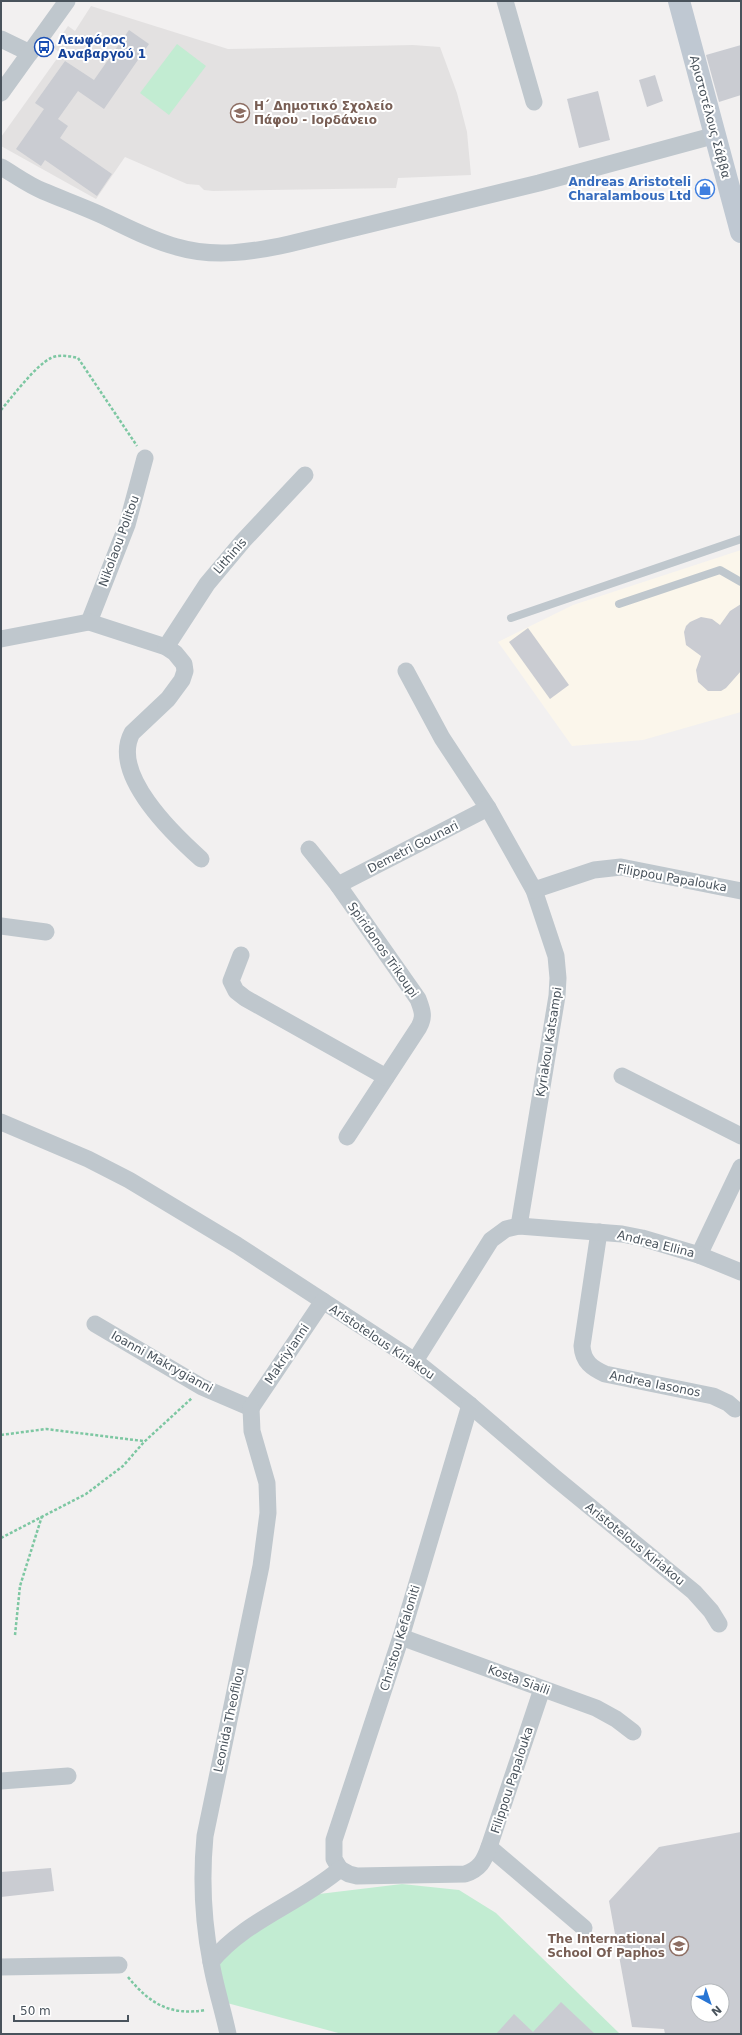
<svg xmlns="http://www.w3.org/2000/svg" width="742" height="2035" font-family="'DejaVu Sans',sans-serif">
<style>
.commercial{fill:#fbf6eb}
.education{fill:#e3e1e1}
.green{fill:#c2ecd2}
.building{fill:#caccd2;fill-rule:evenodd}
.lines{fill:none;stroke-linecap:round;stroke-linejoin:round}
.path{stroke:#7dc7a2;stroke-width:2.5;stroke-dasharray:3 2;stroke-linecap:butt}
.lane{stroke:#bfc7cd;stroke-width:8}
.street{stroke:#bfc7cd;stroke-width:17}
.secondary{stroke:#bfc8d2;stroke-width:22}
.labels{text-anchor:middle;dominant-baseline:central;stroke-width:4;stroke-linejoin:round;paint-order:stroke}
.transit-label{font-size:12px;font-weight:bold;fill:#164399;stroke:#fff;text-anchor:start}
.education-label{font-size:12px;font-weight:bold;fill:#785e54;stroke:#fff;text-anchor:start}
.street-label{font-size:12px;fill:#49535c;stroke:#fff}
.shop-label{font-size:12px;font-weight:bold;fill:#366cbe;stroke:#fff;text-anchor:end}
</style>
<rect width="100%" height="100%" fill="#f2f0f0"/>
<path class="commercial" d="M741,550V712L643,740L572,746L498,642L573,605Z"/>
<path class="education" d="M91,6L228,49L413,45L440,47L457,93L467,132L471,175L398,178L396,188L213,191L204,190L199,185L187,184L125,157L96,199L1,146V137L61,53L53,48L68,26L75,31Z"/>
<g class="green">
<path d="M177,44L206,66L169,115L140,93Z"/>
<path d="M402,1884L459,1890L496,1913L620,2034H342L227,2003L217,1961L242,1940L319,1894Z"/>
</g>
<g class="building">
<path d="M129,30L149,44L104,109L78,91L58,119L68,126L60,138L112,174L97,196L45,160L41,166L16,149L44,109L35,103L65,61L94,80Z"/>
<path d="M741,45V95L719,102L706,55Z"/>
<path d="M655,75L663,101L647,107L639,80Z"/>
<path d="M598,91L610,140L579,148L567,99Z"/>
<path d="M741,604V671L726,688L721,691H708L698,682L696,670L701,656L686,645L684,632L686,626L690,622L701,617L712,619L720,625L730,611Z"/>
<path d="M528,628L569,685L550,699L509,642Z"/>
<path d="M741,1832V2034H665L664,2029L632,2027L609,1901L659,1847ZM698,1991H722V2015H698Z"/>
<path d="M51,1868L54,1891L1,1897V1872Z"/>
<path d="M561,2002L595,2034H496L514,2014L533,2032Z"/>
</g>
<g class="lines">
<g class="path">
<path d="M1,410C12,397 36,365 51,358C59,354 69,356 78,358L137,446"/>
<path d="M1,1435L46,1429L143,1441"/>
<path d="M1,1538L86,1494L123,1466L144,1442L192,1398"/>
<path d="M15,1635L20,1586L42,1516"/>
<path d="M128,1977C150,2004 170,2016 206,2010"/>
</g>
<g class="lane">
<path d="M619,604L720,570L741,582"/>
<path d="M511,618L741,539"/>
</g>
<g class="street">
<path d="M505,1L534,102"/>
<path d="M1,39L30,53"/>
<path d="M1,93L67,1"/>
<path d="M1,167C15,175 28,185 43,191C62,199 81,206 99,214C125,226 150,240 177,247C214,258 253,252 289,244L539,183L716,135"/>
<path d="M89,622L127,525L145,458"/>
<path d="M1,639L89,622L166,647L175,653L184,664L185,671L182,680L168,699L132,733C110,774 173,834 201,859"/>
<path d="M166,647L207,584L243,541L305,475"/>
<path d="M406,671L442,738L488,808L534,890L556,956L558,978L557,996L519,1226"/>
<path d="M309,849L338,885L418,999C422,1010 425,1016 419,1027L347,1137"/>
<path d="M338,885L488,808"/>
<path d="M534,890L594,870L621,867L741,891"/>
<path d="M1,926L46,932"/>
<path d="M241,955L231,981L236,991L245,998L386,1077"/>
<path d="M622,1076L741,1136"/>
<path d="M1,1122L88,1159L129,1180L237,1245L415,1361L470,1405L554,1477L694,1592L711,1611L719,1624"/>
<path d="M599,1232L582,1346C583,1362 592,1368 605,1374L713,1396L728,1403L735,1409"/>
<path d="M699,1255L741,1167"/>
<path d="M95,1324L202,1387L251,1408"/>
<path d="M415,1361L491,1240L506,1229L519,1226L622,1234L642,1238L699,1255L741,1272"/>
<path d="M251,1408L323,1301"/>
<path d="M401,1637L596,1708L616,1719L633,1732"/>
<path d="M1,1781L68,1776"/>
<path d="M489,1847L584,1928"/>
<path d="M340,1869L334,1859V1840L401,1637L470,1405"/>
<path d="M211,1962C245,1920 299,1904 340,1869L349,1874L357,1876L465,1874C480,1869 484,1861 489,1847L542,1689"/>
<path d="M1,1967L119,1965"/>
<path d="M228,2034C223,2010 215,1986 211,1962C203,1921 201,1878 205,1836L261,1566L268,1513L267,1483L252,1431L251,1408"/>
</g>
<path class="secondary" d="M679,1L741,232"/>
</g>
<defs>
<g id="bus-ring" transform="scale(1)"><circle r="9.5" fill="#fff" stroke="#1a4fb4" stroke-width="1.5"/><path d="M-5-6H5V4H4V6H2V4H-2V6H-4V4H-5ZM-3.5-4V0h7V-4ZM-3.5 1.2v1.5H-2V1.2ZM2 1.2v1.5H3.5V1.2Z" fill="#1a4fb4"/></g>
<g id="school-ring" transform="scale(1)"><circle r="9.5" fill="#fff" stroke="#8d6e63" stroke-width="1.5"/><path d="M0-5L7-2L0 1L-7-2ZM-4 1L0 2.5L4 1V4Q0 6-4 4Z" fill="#8d6e63"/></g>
<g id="shop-ring" transform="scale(1)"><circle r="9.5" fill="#fff" stroke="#3f7fe0" stroke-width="1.5"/><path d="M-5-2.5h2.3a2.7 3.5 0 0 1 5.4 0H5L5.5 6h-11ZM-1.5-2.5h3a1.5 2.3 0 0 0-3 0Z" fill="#3f7fe0"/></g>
</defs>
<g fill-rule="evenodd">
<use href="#bus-ring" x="44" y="47"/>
<use href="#school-ring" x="240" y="113"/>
<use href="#shop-ring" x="705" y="189"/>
<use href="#school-ring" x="679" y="1946"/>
</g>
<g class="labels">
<g class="transit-label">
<text x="58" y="40">Λεωφόρος<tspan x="58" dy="14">Αναβαργού 1</tspan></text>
</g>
<g class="education-label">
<text x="254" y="106">Η΄ Δημοτικό Σχολείο<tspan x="254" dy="14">Πάφου - Ιορδάνειο</tspan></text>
<text x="665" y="1939" text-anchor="end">The International<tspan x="665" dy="14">School Of Paphos</tspan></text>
</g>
<g class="street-label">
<text transform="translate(710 117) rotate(75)">Αριστοτέλους Σάββα</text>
<text transform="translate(119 541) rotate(-70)">Nikolaou Politou</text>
<text transform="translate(230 556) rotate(-49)">Lithinis</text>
<text transform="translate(413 847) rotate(-27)">Demetri Gounari</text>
<text transform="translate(672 878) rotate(10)">Filippou Papalouka</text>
<text transform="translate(383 950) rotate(55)">Spiridonos Trikoupi</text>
<text transform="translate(549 1042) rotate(-81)">Kyriakou Katsampi</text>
<text transform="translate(656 1244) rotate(14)">Andrea Ellina</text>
<text transform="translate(382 1342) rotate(34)">Aristotelous Kiriakou</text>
<text transform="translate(287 1354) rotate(-56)">Makriyianni</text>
<text transform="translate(162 1362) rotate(29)">Ioanni Makrygianni</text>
<text transform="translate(655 1384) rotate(11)">Andrea Iasonos</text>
<text transform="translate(635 1544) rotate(39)">Aristotelous Kiriakou</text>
<text transform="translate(400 1638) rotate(-73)">Christou Kefaloniti</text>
<text transform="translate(519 1680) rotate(20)">Kosta Siaili</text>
<text transform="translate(229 1720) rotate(-78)">Leonida Theofilou</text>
<text transform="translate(512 1780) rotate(-72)">Filippou Papalouka</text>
</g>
<g class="shop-label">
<text x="691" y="182">Andreas Aristoteli<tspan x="691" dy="14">Charalambous Ltd</tspan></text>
</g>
</g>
<rect width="742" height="2035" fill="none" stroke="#49535c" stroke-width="4"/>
<g transform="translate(710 2003) rotate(140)"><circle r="19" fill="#ffffff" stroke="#b6babe"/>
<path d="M0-3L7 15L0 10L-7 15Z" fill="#2875d4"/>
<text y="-6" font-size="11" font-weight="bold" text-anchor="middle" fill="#49535c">N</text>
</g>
<path d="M14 2015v6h114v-6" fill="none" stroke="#49535c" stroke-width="2"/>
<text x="20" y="2015" font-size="12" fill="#49535c" stroke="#ffffff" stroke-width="3" paint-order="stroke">50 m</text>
</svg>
